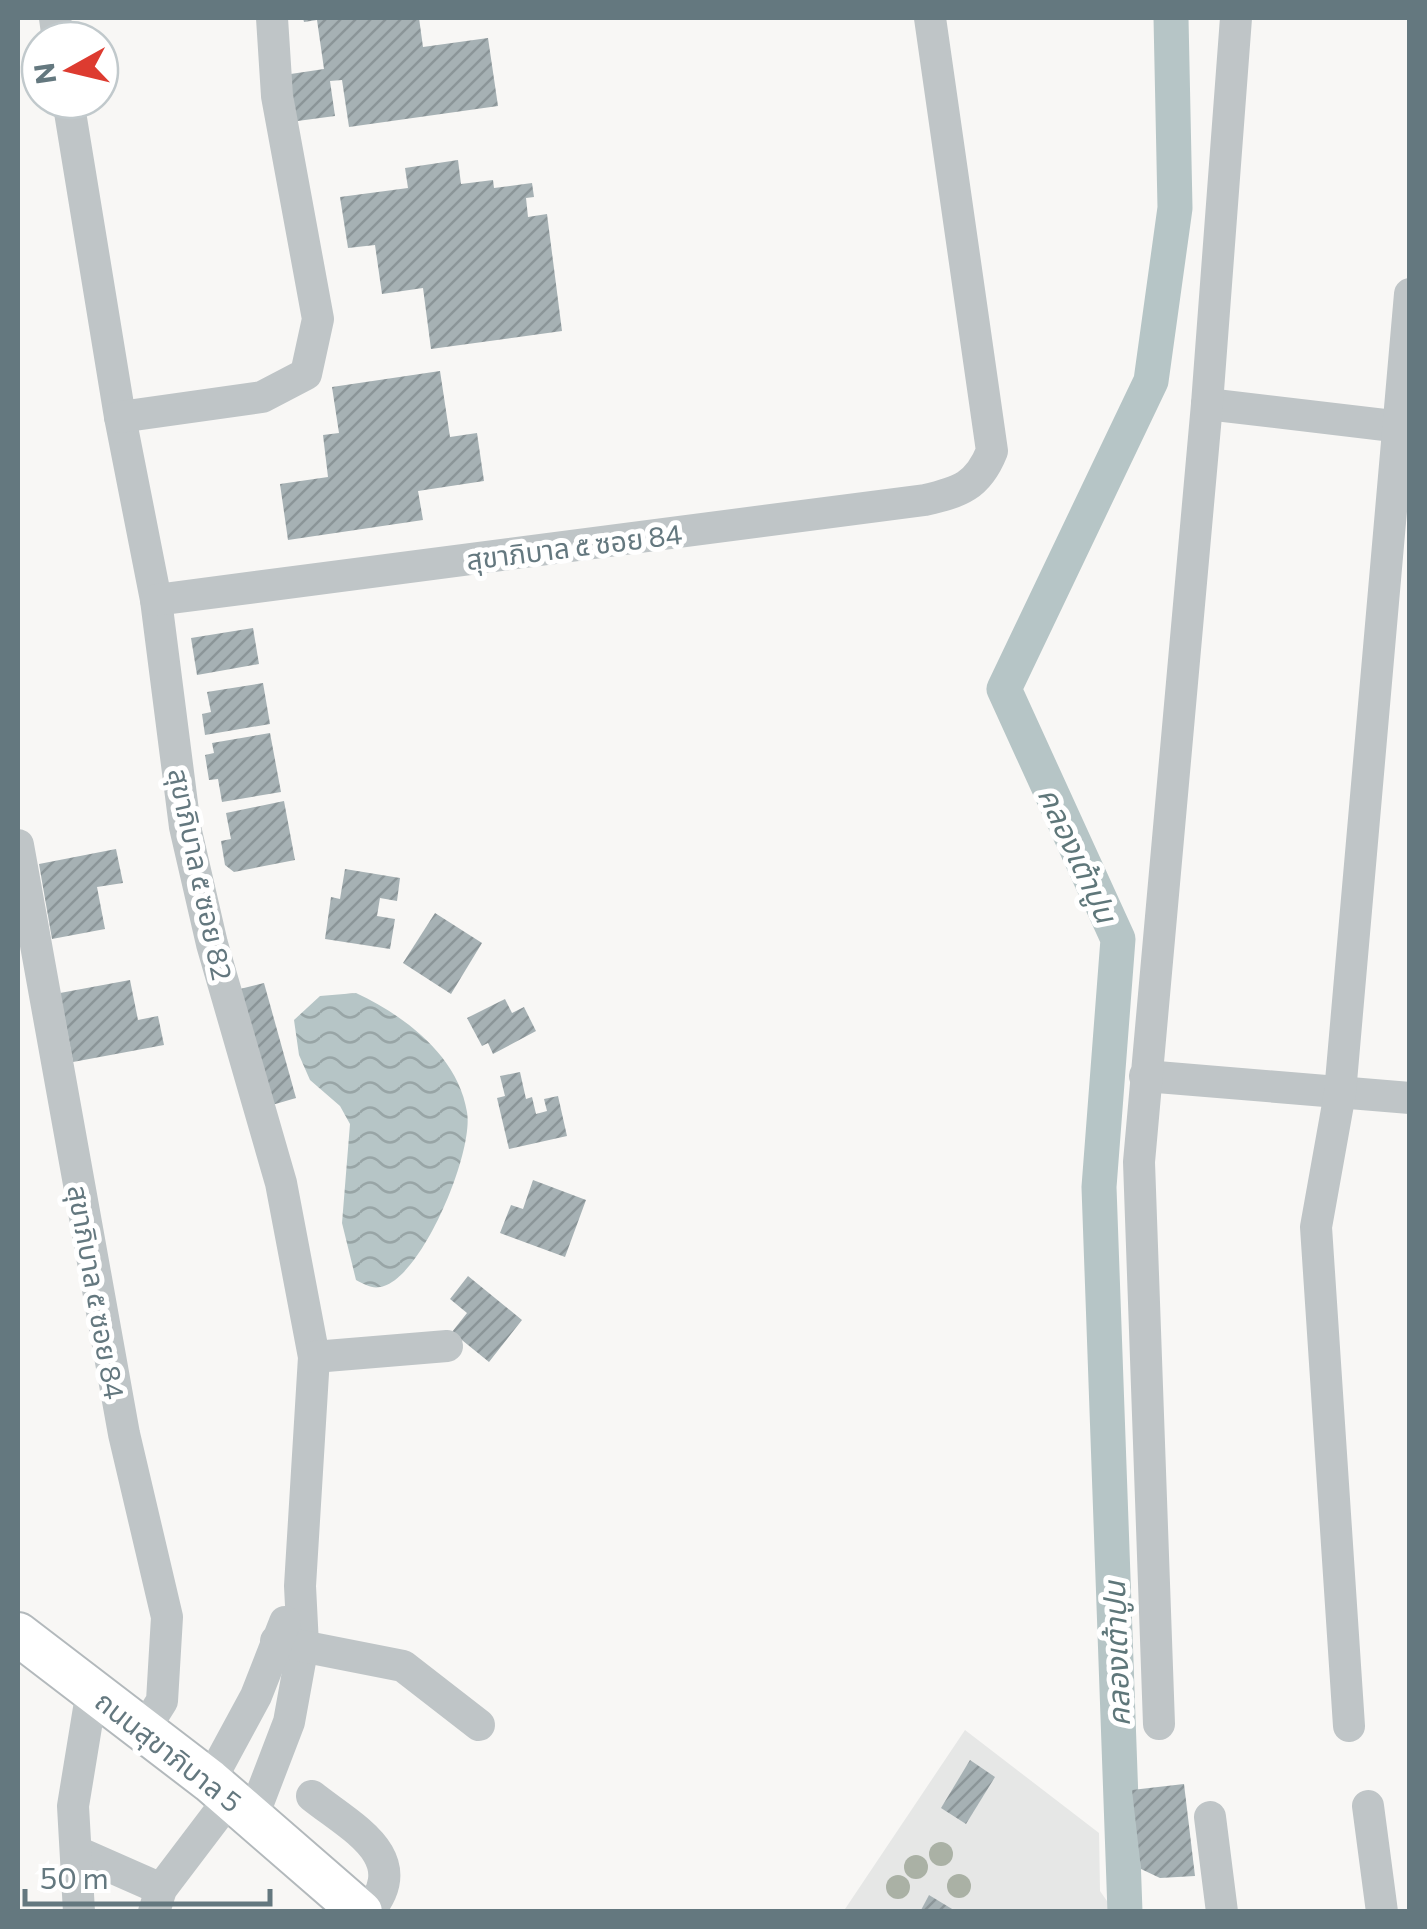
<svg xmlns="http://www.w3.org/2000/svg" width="1427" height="1929" font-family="Commissioner,'Noto Sans Thai',sans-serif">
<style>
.built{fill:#e6e7e6}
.water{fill:url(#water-waves)}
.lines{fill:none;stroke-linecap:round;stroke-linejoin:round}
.canal{stroke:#b6c5c6;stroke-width:35}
.building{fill:url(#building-hatch)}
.major-casing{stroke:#b3b9bc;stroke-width:46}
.minor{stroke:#bfc5c7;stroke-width:32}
.major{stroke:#fff;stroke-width:42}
.tree{fill:#aab1a5}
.labels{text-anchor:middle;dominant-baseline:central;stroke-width:10;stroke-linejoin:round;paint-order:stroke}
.street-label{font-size:28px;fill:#64787f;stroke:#fff}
.water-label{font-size:30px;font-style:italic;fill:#5f777a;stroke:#fff}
</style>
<defs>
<pattern id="water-waves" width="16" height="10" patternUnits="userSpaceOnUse" patternTransform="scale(2.5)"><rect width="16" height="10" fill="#b6c5c6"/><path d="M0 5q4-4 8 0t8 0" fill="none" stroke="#98a5a6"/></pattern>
<pattern id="building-hatch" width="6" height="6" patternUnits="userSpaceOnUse" patternTransform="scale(2.5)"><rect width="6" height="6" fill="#a6b1b4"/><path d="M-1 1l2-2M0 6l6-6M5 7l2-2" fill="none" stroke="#8b9598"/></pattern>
</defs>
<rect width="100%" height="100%" fill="#f8f7f5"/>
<path class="built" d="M965,1730L1099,1833L1100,1891L1114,1911L843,1912Z"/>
<path class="water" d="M356,993C403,1015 458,1055 467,1112C474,1151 424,1273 384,1286C373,1290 366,1285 356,1280L342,1223L350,1124L340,1106L310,1080L299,1055L294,1020L320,996Z"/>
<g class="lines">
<path class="canal" d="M1125,1912L1099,1187L1118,939L1004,689L1151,381L1175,208L1171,18"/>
</g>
<g class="building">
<path d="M303,18H419L423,47L488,38L498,106L349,127L342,80L330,81L335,116L290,122L284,75L324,69L317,20L304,22Z"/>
<path d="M458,160L461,184L493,180L494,188L532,183L534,197L526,198L528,217L547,214L562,331L431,349L423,288L382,294L375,245L348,248L340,197L408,188L405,168Z"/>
<path d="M440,371L450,437L477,433L484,481L418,491L423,520L288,540L280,484L328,477L323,435L339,433L332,387Z"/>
<path d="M253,628L259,664L197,675L191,638Z"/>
<path d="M263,683L270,724L205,735L202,714L211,712L207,692Z"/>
<path d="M270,733L281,792L222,802L218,779L209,780L205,755L214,753L212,743Z"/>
<path d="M284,801L295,860L234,872L225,865L221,841L231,839L226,813Z"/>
<path d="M116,849L123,883L97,887L105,929L52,939L39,864Z"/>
<path d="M345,869L400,878L397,901L380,898L377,916L395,919L390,949L325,939L331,897L340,899Z"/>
<path d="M435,913L482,943L451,994L403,963Z"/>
<path d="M130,980L138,1020L158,1016L164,1045L73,1062L60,993Z"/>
<path d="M264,983L296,1098L272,1105L240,989Z"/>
<path d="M505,999L512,1013L524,1007L536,1031L493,1054L488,1043L482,1046L467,1018Z"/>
<path d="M520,1072L526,1099L532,1097L536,1114L547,1111L544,1099L558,1096L567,1136L509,1149L497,1098L505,1096L500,1076Z"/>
<path d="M533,1180L586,1200L565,1257L500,1233L511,1205L523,1209Z"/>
<path d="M468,1276L522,1320L489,1362L452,1332L467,1313L450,1299Z"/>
<path d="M970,1760L995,1777L966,1824L941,1808Z"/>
<path d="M1184,1784L1195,1876L1160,1878L1141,1869L1132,1790Z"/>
<path d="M929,1895L957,1912H920Z"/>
</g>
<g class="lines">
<g class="major-casing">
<path id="major" d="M18,1634L210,1781L361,1912"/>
</g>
<g class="minor">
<path d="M55,18L58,40"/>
<path d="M68,100L120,417L156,600L185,827L212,944L281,1183L314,1357L300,1586L303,1645L289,1722L253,1816"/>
<path d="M1207,404L1410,428"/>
<path d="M120,417L262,397L306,374L318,319L277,96L272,18"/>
<path d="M156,600L925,500C960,492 978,486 992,451L930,18"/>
<path d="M18,845L124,1434L167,1617L162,1701L142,1733"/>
<path d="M1145,1076L1410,1098"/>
<path d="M314,1357L447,1346"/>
<path d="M276,1641L403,1666L479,1725"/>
<path d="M1159,1724L1139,1162L1207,404L1236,18"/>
<path d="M1349,1726L1316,1227L1340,1093L1410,294"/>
<path d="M210,1781L256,1696L285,1622"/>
<path d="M312,1796C352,1828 414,1857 368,1912"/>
<path d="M1368,1806L1382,1912"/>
<path d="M1210,1817L1222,1912"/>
<path d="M77,1852L161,1889"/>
<path d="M79,1912L73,1806L92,1690"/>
<path d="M154,1912L161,1889L230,1798"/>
</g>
<use href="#major" class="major"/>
</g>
<g class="tree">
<circle cx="941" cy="1854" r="12"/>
<circle cx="916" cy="1867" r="12"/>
<circle cx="959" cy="1886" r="12"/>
<circle cx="898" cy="1887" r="12"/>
</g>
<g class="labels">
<g class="street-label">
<text transform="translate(574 546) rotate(-7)">สุขาภิบาล ๕ ซอย 84</text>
<text transform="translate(201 874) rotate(78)">สุขาภิบาล ๕ ซอย 82</text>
<text transform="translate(97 1292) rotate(80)">สุขาภิบาล ๕ ซอย 84</text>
<text transform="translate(169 1751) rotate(38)">ถนนสุขาภิบาล 5</text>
</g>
<g class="water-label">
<text transform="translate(1079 854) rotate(65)">คลองเต้าปูน</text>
<text transform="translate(1115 1654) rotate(-92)">คลองเต้าปูน</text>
</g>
</g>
<rect width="1427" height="1929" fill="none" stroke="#64787f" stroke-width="40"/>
<g transform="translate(70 70) rotate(262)"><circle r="48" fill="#ffffff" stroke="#c1c9cc" stroke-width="2.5"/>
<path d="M0-8L18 38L0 25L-18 38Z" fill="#dd3b30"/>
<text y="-15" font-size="28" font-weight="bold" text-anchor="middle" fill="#64787f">N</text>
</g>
<path d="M25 1889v15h245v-15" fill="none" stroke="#64787f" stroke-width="5"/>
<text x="40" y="1889" font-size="30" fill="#64787f" stroke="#ffffff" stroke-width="8" paint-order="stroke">50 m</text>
</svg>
